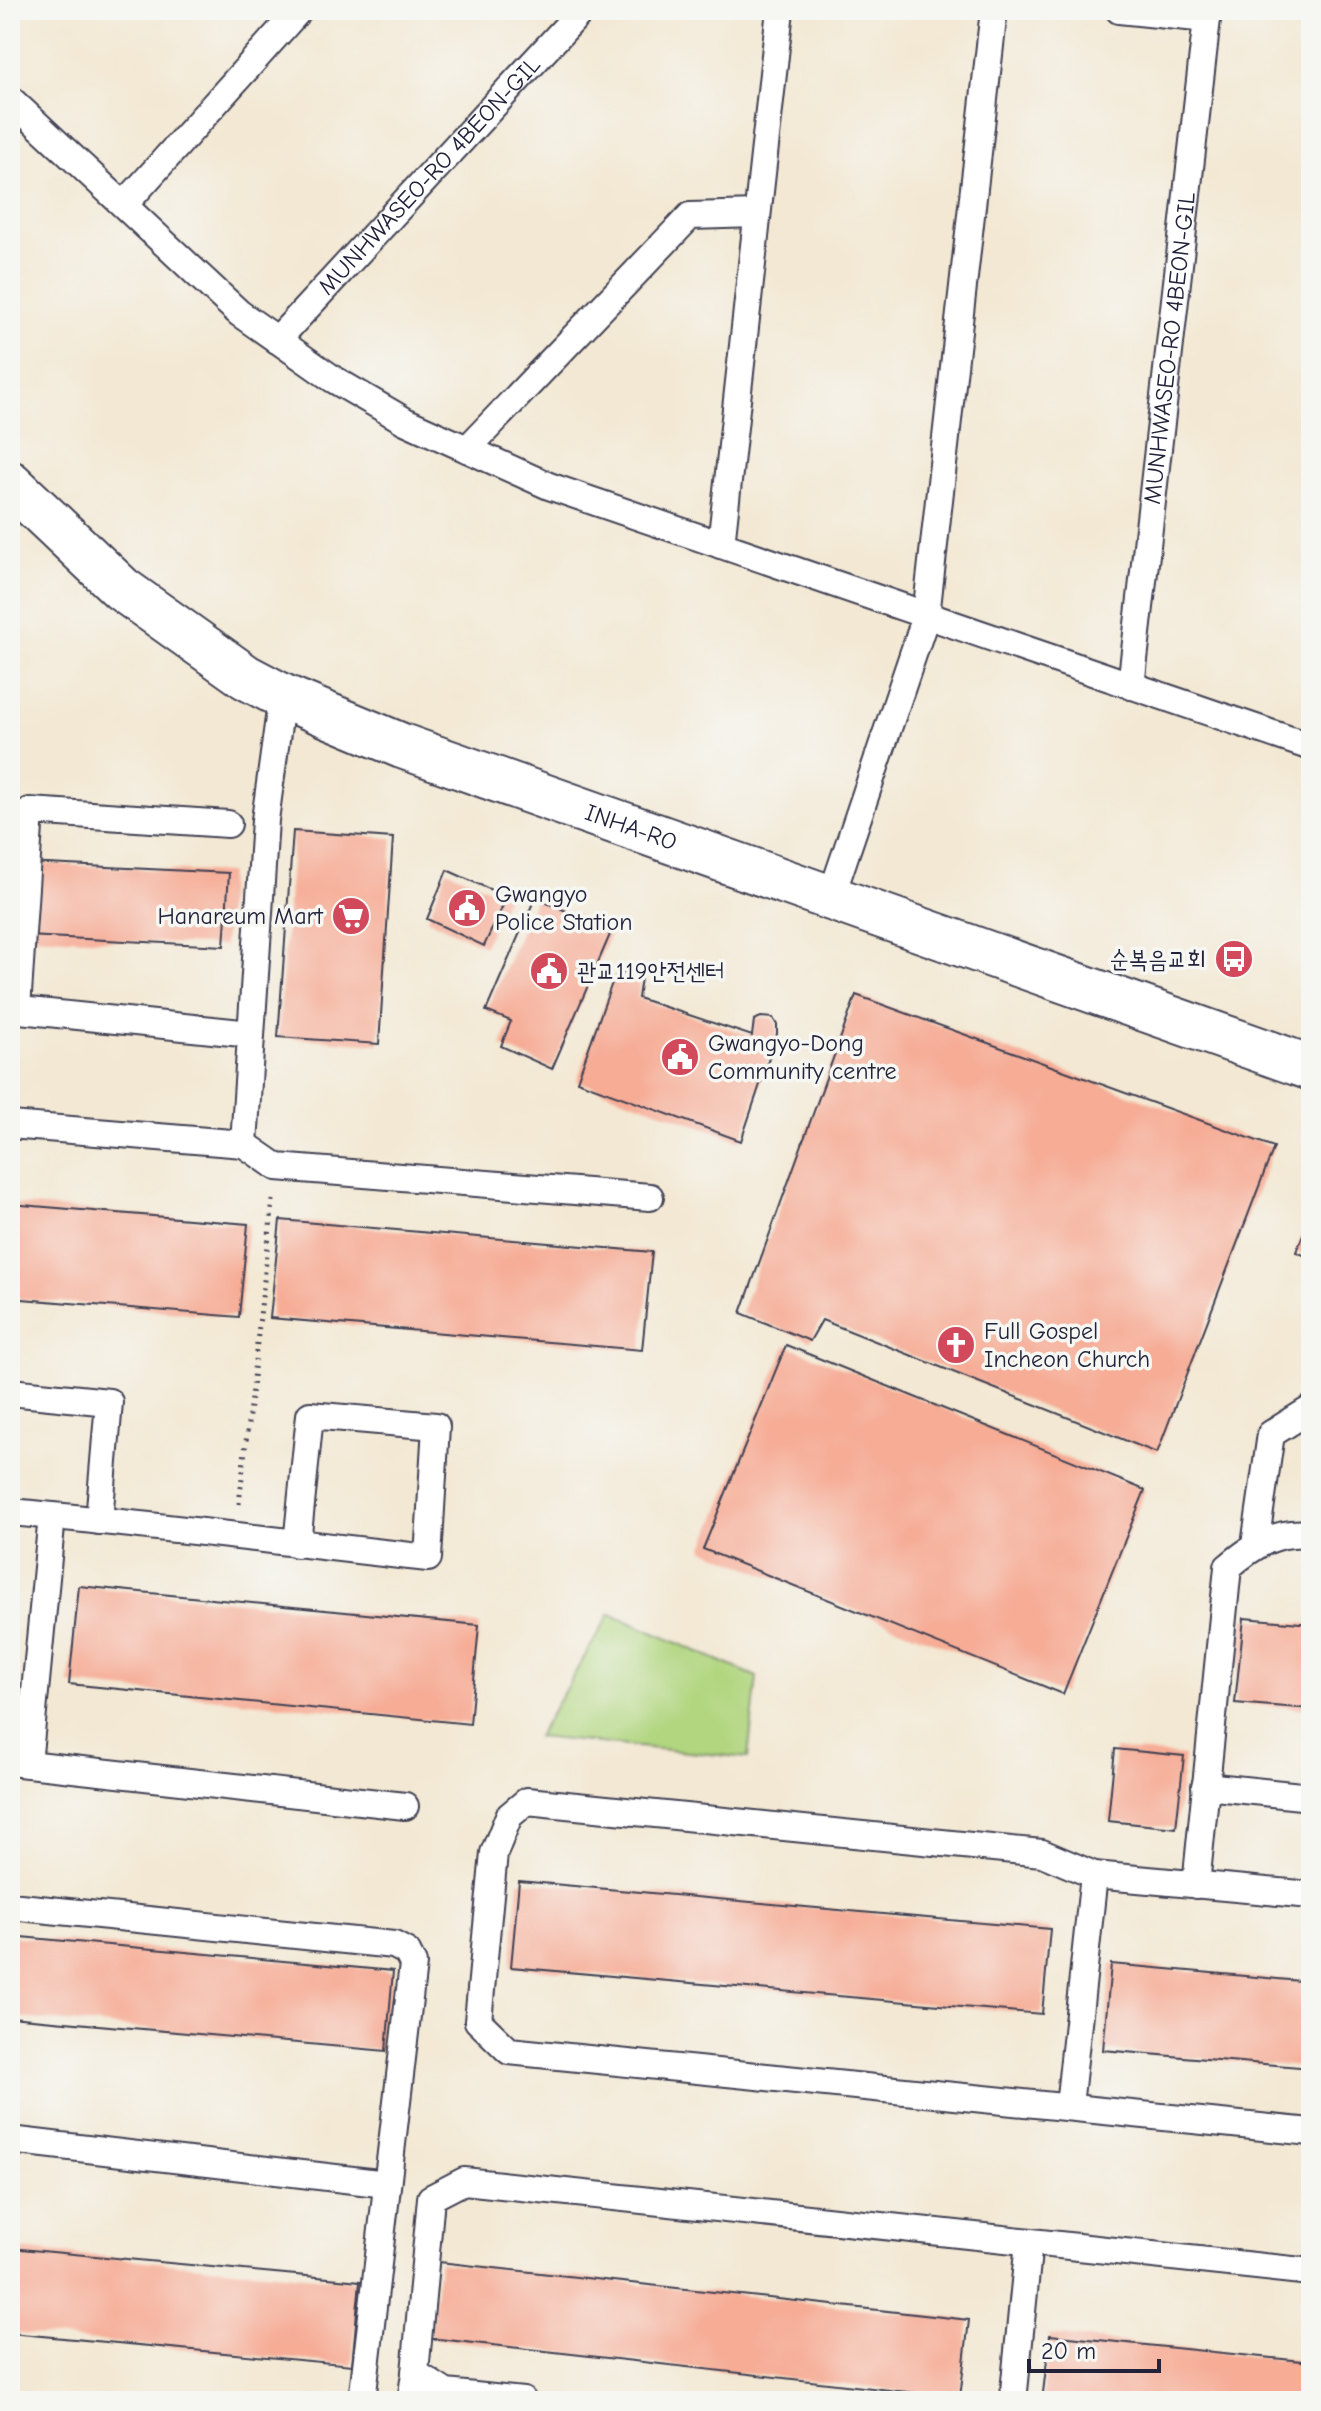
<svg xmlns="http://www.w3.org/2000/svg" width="1321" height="2411" font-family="'Comic Neue','Poor Story',sans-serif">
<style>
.green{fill:#b1d67f;stroke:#6a7c5d;stroke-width:2}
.building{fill:#f6ac95}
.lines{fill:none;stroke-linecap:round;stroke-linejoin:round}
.lane-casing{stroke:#414052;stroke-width:30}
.secondary-casing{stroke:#414052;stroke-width:48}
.path{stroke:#414052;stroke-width:5;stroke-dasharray:2 6;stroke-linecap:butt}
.lane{stroke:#fff;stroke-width:26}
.secondary{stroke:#fff;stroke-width:44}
.labels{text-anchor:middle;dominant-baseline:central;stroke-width:7;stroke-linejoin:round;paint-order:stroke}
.street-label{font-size:24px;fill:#22223b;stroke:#f6f6f2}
.poi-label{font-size:24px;fill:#22223b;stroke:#f6f6f2;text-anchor:start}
</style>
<rect width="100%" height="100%" fill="#f6f6f2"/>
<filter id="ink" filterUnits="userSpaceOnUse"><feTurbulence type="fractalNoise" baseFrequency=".0125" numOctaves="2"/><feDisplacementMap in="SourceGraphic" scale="16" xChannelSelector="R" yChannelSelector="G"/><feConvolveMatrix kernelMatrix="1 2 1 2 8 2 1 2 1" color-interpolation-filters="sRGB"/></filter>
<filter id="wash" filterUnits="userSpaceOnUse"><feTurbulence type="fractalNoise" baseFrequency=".006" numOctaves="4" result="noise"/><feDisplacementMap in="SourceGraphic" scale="32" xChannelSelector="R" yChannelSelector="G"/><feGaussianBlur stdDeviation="1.8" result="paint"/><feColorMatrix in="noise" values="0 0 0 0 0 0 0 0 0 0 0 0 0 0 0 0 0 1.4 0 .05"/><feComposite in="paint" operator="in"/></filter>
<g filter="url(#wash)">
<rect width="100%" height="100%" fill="#f3e8d3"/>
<path class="green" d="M610,1614L757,1677L748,1758L537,1737Z"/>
<g id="blocks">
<g class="building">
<path d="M293,831L393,838L379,1044L278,1037Z"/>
<path d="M27,863L229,873L224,946L27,936Z"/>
<path d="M447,870L507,897L484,946L427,919Z"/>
<path d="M535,898L612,930L552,1069L501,1046L511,1021L486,1011Z"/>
<path d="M628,971L641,978L638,998L752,1036L754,1020L761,1017L773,1018L777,1025V1034L741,1141L577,1081L613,980L618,974Z"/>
<path d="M856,995L1274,1147L1157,1453L822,1320L810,1341L741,1313Z"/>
<path d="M10,1204L248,1224L239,1317L10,1298Z"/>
<path d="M1311,1214V1258L1296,1252Z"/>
<path d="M280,1220L652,1252L642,1350L270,1318Z"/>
<path d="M786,1345L1145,1490L1063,1694L703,1549Z"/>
<path d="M79,1586L479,1625L470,1724L69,1684Z"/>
<path d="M1244,1618L1311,1624V1709L1235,1703Z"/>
<path d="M1115,1749L1184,1756L1176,1828L1108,1821Z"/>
<path d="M519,1881L1050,1929L1042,2014L511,1967Z"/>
<path d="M10,1936L393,1971L386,2051L10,2017Z"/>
<path d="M1111,1964L1311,1982V2068L1103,2050Z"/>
<path d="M10,2248L360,2281L352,2365L10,2333Z"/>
<path d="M439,2262L969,2320L960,2398L430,2338Z"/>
<path d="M1050,2335L1311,2362V2401H1042Z"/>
</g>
</g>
</g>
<g filter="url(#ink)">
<use href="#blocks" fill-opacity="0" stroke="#414052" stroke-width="2"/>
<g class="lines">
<g class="lane-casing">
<g id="lane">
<path d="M1119,10L1207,19"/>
<path d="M10,99L239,313L333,379L405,421L549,486L1311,747"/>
<path d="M124,205L299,10"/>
<path id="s1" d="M277,340L582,10"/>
<path d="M467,449L690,216L757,214"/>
<path d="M721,545L780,10"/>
<path id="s2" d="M1131,686L1208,10"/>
<path d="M831,897L926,616L994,10"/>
<path d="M10,1009L251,1034"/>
<path d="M17,1009L30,811L228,824"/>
<path d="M10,1125L244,1144L277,1167L650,1197"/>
<path d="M244,1144L265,820L282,696"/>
<path d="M10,1392L109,1402L99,1521"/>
<path d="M10,1512C150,1524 289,1543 428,1558L436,1426L310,1415L297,1544"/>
<path d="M1255,1545L1271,1434L1311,1409"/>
<path d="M10,1762L405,1806"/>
<path d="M28,1764L52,1516"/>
<path d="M1205,1786L1311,1797"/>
<path d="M1196,1885L1228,1567C1254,1545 1276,1530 1311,1534"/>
<path d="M1311,1895L1094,1875L1042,1853L527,1801L509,1816L494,1853L478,2021L509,2051L1311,2132"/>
<path d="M10,1906L394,1945L407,1952L413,1964L362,2401"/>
<path d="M1069,2106L1094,1875"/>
<path d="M10,2140L387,2184"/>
<path d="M411,2401L415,2373"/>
<path d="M523,2401L446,2393L415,2373L431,2198L464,2181L1311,2272"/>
<path d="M1013,2401L1029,2242"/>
</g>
</g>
<g class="secondary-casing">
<g id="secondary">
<path id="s3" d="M10,483L122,589L246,677L282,696L402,746L1311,1068"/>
</g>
</g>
<path class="path" d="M239,1504L273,1200"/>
<use href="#lane" class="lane"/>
<use href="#secondary" class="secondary"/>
</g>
</g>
<defs>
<g id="civic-disc" transform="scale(2)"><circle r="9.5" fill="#d1495b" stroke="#f6f6f2"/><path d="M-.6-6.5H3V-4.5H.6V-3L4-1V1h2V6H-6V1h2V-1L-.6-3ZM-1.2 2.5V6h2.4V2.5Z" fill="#fff"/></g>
<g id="supermarket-disc" transform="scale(2)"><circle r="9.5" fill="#d1495b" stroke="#f6f6f2"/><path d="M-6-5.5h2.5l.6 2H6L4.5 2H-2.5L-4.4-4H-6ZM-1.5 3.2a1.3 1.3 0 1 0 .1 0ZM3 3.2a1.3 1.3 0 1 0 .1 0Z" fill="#fff"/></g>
<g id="bus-disc" transform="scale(2)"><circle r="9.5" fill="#d1495b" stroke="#f6f6f2"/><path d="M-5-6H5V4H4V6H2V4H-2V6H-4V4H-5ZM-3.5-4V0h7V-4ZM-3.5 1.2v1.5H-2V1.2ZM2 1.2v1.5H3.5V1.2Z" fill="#fff"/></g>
<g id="church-disc" transform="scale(2)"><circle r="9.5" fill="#d1495b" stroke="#f6f6f2"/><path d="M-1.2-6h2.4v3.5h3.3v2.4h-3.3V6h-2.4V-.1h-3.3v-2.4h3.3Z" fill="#fff"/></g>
</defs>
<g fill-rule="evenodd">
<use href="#civic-disc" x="467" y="908"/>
<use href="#supermarket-disc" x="351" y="916"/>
<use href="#bus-disc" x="1234" y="959"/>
<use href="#civic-disc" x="549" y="971"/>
<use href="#civic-disc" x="680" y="1057"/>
<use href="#church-disc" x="956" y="1345"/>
</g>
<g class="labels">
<g class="street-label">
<text stroke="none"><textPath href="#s1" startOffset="224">MUNHWASEO-RO 4BEON-GIL</textPath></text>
<text stroke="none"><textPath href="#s2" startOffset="340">MUNHWASEO-RO 4BEON-GIL</textPath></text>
<text stroke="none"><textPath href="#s3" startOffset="720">INHA-RO</textPath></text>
</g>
<g class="poi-label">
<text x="495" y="894">Gwangyo<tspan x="495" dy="28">Police Station</tspan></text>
<text x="323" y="916" text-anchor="end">Hanareum Mart</text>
<text x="1206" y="959" text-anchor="end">순복음교회</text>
<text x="577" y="971">관교119안전센터</text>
<text x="708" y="1043">Gwangyo-Dong<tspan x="708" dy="28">Community centre</tspan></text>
<text x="984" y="1331">Full Gospel<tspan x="984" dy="28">Incheon Church</tspan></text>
</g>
</g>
<rect width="1321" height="2411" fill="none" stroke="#f6f6f2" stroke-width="40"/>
<path d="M1029 2359v12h130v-12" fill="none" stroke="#22223b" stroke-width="4"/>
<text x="1041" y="2359" font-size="24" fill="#22223b" stroke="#f6f6f2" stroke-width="6" paint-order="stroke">20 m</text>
</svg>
